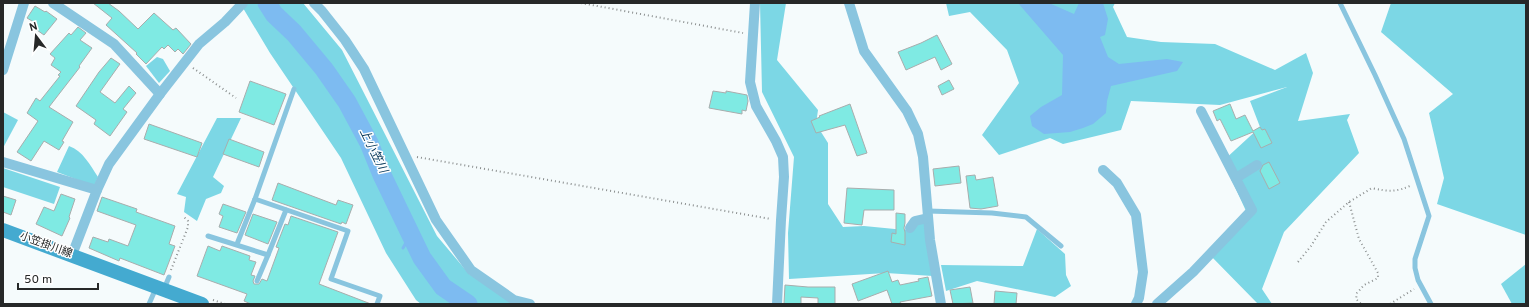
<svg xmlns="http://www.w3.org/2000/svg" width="1529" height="307" font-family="Overpass,'Noto Sans JP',sans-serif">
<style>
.green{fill:#7cd7e5}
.water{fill:#7dbbf1}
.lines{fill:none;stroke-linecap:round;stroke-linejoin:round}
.stream{stroke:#7dbbf1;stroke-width:3}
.river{stroke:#7dbbf1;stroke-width:19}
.building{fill:#7feae3;stroke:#a8adad}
.path{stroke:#8b8f8f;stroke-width:2;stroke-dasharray:1 3;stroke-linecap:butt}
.lane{stroke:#89c5df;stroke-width:5}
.street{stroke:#89c5df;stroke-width:10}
.secondary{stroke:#44aad0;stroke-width:14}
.labels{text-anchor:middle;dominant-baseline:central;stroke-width:3;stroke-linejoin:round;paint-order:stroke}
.street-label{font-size:11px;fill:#262828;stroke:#fff}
.water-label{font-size:12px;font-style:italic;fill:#043658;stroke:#fff}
</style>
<rect width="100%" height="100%" fill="#f5fbfc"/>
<g class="green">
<path d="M240,3H303L342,50L437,236L469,274L519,304H421L416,300L386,253L341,158L270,53Z"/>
<path d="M760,3H786L777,60L818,110L816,124L828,143V204L843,227L864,226L905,230L926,216L933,276L886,273L789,279L788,233L794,157L762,92Z"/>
<path d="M946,3H1115L1113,7L1127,37L1161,42L1215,44L1275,70L1306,53L1313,73L1298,121L1350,114L1347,120L1359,153L1284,232L1262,289L1272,304H1258L1209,254L1246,211L1223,161L1260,127L1250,101L1287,87L1220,105L1131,101L1121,130L1063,144L1050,138L999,155L982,135L1019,83L1007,50L970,12L949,16Z"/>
<path d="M1391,3H1526V235L1437,204L1444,178L1429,113L1453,94L1381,32Z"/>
<path d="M157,57L163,59L170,71L159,83L146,66Z"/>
<path d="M3,112L18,120L3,148Z"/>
<path d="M217,118H241L213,177L224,186L221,193L206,199L197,221L184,212L186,197L177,194Z"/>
<path d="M69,146C83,151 90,165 98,177L94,186L57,172Z"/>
<path d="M3,168L60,187L54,204L3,187Z"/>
<path d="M1037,229L1065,254L1066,275L1071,286L1055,297L977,281L946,291L941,265L1023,266Z"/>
<path d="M1526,264V304H1512L1501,284Z"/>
</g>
<path class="water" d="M1018,3H1049L1074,14L1079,3H1103L1108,19L1105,35L1100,37L1108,57L1119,64L1167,59L1183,62L1177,71L1111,86L1107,101L1106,113L1093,124L1083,128L1070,132L1044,134L1032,126L1030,116L1041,107L1062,95L1063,55Z"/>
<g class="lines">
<path class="stream" d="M403,248L411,234"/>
<path class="river" d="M267,3L274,14L294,33L324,69L347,102L369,143L382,175L422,258L443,287L468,304"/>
</g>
<g class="building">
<path d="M93,3H108L119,11L138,29L154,13L173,30L176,28L191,44L183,54L178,49L175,52L168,45L164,49L162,47L146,64L136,54L137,53L106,25L112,18Z"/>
<path d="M35,6L45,12L46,11L57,19L44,35L34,28L37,24L27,18Z"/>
<path d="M78,27L86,33L80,40L92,48L79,66L80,67L49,107L73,122L62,141L64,142L59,150L44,141L31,161L17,152L38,121L27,113L36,98L40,101L60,76L58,75L61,72L51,65L55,58L50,54L69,33L71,35Z"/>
<path d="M937,35L952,64L941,70L935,57L906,70L898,52L921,43Z"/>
<path d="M111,58L120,64L100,92L115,103L129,86L136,93L123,109L127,112L110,136L94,124L96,120L76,106L99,72Z"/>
<path d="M949,80L954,89L942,95L938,86Z"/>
<path d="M250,81L286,94L274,125L239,112Z"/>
<path d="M713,91L726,93V91L747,95L748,101L746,111L742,110V114L709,108Z"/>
<path d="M850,104L867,153L857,156L845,125L816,133L811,121L820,117L819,116Z"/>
<path d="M1230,104L1236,119L1245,115L1253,131L1260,127L1262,130L1265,129L1272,143L1261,148L1253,132L1231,141L1220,119L1217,121L1213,111Z"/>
<path d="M149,124L202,143L197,157L144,139Z"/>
<path d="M229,139L264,152L259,167L223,154Z"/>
<path d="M1269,162L1280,183L1269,189L1260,171L1263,165Z"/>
<path d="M959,166L961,183L935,186L933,169Z"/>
<path d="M975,175L976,180L993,177L998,206L981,209L970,208L966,176Z"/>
<path d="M278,183L336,205L338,200L353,205L346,224L342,222L341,224L272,200Z"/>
<path d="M847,188L894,190V210H864L862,225L844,223Z"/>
<path d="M61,194L75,199L69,217L70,218L62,236L36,224L44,207L54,211Z"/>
<path d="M3,196L16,200L11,215L3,212Z"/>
<path d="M102,197L137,209L136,212L175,226L169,244L175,246L164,275L120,258L119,261L89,248L93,237L108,242L109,239L128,246L136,225L97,211Z"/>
<path d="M223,204L246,212L237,233L219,227L223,216L219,214Z"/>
<path d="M896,213L905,214V223L904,228L905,232V245L891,242L892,233L896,234Z"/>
<path d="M253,214L277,222L268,244L245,235Z"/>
<path d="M291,216L338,232L319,284L371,304H251L244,301L247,294L197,276L208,246L220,251L222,246L250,256L249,260L256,262L251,275L255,276L253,281L254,284H259L262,279L267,281L279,248L276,247L285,224L288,225Z"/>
<path d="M888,271L892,282L898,280L900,285L919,281L918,279L928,277L932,296L900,302L901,304H892L887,290L858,301L852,284Z"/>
<path d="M785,285L808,287H835V304H818V298L801,297V304H784Z"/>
<path d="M970,287L973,303L953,304L950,290Z"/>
<path d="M995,291L1017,293L1016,304H994Z"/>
</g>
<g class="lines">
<g class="path">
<path d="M581,3L743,33"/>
<path d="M193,68L236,98"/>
<path d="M417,157L771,219"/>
<path d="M1349,202L1359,239L1378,273V278L1364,285L1357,293L1356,299L1361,304"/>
<path d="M1298,262L1311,246L1326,222L1349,202L1372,188C1389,192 1397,192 1412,185"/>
<path d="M171,270L188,227V221L183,216"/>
<path d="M213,300L225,304"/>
<path d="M1390,304L1414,289"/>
</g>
<g class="lane">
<path d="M1340,3L1375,75L1404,139L1429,216L1415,259V268L1418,280L1431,304"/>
<path d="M255,199L348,231L331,279L380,296L377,304"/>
<path d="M928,211L992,213L1026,217L1061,246"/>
<path d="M208,236L268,255L257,281"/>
<path d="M237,244L255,199L294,89"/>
<path d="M268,255L286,210"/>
<path d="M164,289L169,277"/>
<path d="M149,304L156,288"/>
</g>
<g class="street">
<path d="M53,3L114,44L160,94"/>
<path d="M314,3L322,11L345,40L364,69L436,220L471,270L514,300L530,304"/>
<path d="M755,3L750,82L756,106L776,141L783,157L784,177L781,220L777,304"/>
<path d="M849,3L864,51L907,111L918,134L923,157L930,240L941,304"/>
<path d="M3,70L24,3"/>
<path d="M3,162L97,190"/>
<path d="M1103,170L1117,183L1136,215L1143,272L1139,298L1136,304"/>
<path d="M1236,178L1257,165"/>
<path d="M910,228L915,221L928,218"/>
<path d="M72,255L97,190L109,164L160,94L199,44L225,22L243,3"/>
<path d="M1157,304L1193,272L1252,210L1201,111"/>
</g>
<path class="secondary" d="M3,230L202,304"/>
</g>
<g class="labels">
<g class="street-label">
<text transform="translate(46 245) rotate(20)">小笠掛川線</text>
</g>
<g class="water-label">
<text transform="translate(373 151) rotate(64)">上小笠川</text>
</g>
</g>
<rect width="1529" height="307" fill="none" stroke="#262828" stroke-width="8"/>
<g transform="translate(36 36) rotate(344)" stroke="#ffffff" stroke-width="3" paint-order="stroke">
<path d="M0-3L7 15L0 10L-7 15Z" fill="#262828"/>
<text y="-6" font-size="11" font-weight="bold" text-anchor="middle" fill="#262828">N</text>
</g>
<path d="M18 283v6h80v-6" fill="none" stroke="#262828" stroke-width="2"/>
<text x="24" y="283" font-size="12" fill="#262828" stroke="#ffffff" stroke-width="3" paint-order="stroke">50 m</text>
</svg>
